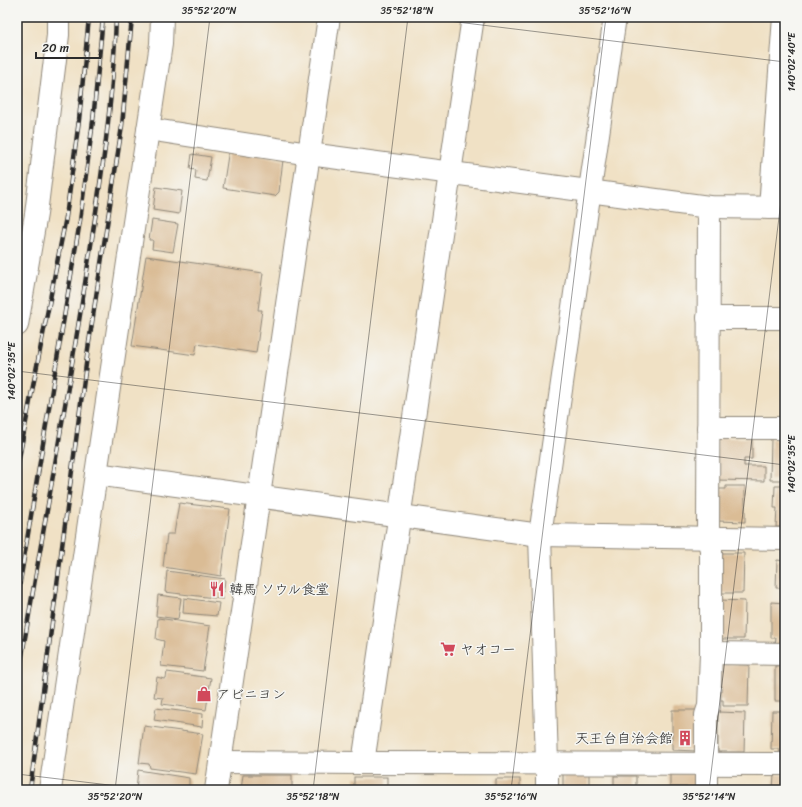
<svg xmlns="http://www.w3.org/2000/svg" width="802" height="807" font-family="Sriracha,'Klee One',sans-serif">
<style>
.building{fill:#dabc95}
.lines{fill:none;stroke-linecap:round;stroke-linejoin:round}
.minor-casing{stroke:#8e8678;stroke-width:24}
.minor{stroke:#fff;stroke-width:22}
.rail-casing{stroke:#2b2b2b;stroke-width:4.5}
.rail{stroke:#f6f6f2;stroke-width:3;stroke-dasharray:9;stroke-linecap:butt}
.ticks{fill:none;stroke:#2b2b2b;stroke-width:1;stroke-opacity:0.45}
.labels{text-anchor:middle;dominant-baseline:central;stroke-width:3;stroke-linejoin:round;paint-order:stroke}
.poi-label{font-size:14px;fill:#2b2b2b;stroke:#f6f6f2;text-anchor:start}
.neatline{fill:none;stroke:#2b2b2b;stroke-width:1.5}
.ticks-label{font-size:10px;text-anchor:middle;fill:#2b2b2b}
</style>
<rect width="100%" height="100%" fill="#f6f6f2"/>
<filter id="ink" filterUnits="userSpaceOnUse"><feTurbulence type="fractalNoise" baseFrequency=".025" numOctaves="2"/><feDisplacementMap in="SourceGraphic" scale="8" xChannelSelector="R" yChannelSelector="G"/><feConvolveMatrix kernelMatrix="1 2 1 2 8 2 1 2 1" color-interpolation-filters="sRGB"/></filter>
<filter id="wash" filterUnits="userSpaceOnUse"><feTurbulence type="fractalNoise" baseFrequency=".012" numOctaves="4" result="noise"/><feDisplacementMap in="SourceGraphic" scale="16" xChannelSelector="R" yChannelSelector="G"/><feGaussianBlur stdDeviation="0.9" result="paint"/><feColorMatrix in="noise" values="0 0 0 0 0 0 0 0 0 0 0 0 0 0 0 0 0 1.4 0 .05"/><feComposite in="paint" operator="in"/></filter>
<g filter="url(#wash)">
<rect width="100%" height="100%" fill="#f0e1c5"/>
<g id="blocks">
<g class="building">
<path d="M229,149L283,160L279,192L275,196L223,188Z"/>
<path d="M192,154L211,157L207,181L195,179L196,170L190,169Z"/>
<path d="M156,187L182,191L179,214L153,210Z"/>
<path d="M152,220L178,224L173,252L152,249L153,240H149Z"/>
<path d="M146,256L263,273L258,310H262L256,353L197,344L195,355L132,346Z"/>
<path d="M717,438H752V459H744V466H764V481L717,480Z"/>
<path d="M771,439L785,440V480H770Z"/>
<path d="M726,486H745V522L718,521V489H726Z"/>
<path d="M775,486H785V527H776L777,508H774Z"/>
<path d="M179,503L230,509L221,576L163,567L167,534H174Z"/>
<path d="M719,553H744L743,593H718Z"/>
<path d="M777,560L785,561V588H776Z"/>
<path d="M167,571L225,579L223,599L165,592Z"/>
<path d="M158,595L181,598L178,619L156,616Z"/>
<path d="M184,598L219,603L217,616L183,613Z"/>
<path d="M720,600L745,601L744,639H720Z"/>
<path d="M771,602L785,603V646H775L776,638H771Z"/>
<path d="M158,618L210,626L203,671L161,666L164,641L156,639Z"/>
<path d="M716,664L749,665L748,706H723V700H716Z"/>
<rect x="775" y="666" width="10" height="35"/>
<path d="M167,672L211,678L206,710L162,704L163,698L154,697L157,677L164,679L166,678Z"/>
<path d="M156,708L203,714L202,727L154,720Z"/>
<path d="M672,710H698L697,751L672,750Z"/>
<path d="M772,711H785V754H780L779,749H771Z"/>
<path d="M718,712L745,713L744,752H718Z"/>
<path d="M144,726L203,734L196,774L150,768L149,764L139,763Z"/>
<path d="M138,770L189,778V790H136Z"/>
<rect x="563" y="770" width="26" height="20"/>
<rect x="670" y="774" width="27" height="13"/>
<path d="M774,774L785,775V790H773Z"/>
<path d="M243,775H292V790H241Z"/>
<rect x="614" y="776" width="22" height="14"/>
<rect x="354" y="777" width="33" height="13"/>
<rect x="496" y="779" width="24" height="11"/>
</g>
</g>
</g>
<g filter="url(#ink)">
<use href="#blocks" fill-opacity="0" stroke="#8e8678" stroke-width="1"/>
<g class="lines">
<g class="minor-casing">
<g id="minor">
<path d="M148,129L309,154L709,207L785,208"/>
<path d="M770,208L784,17"/>
<path d="M708,318H785"/>
<path d="M17,325L36,214L58,35V17"/>
<path d="M708,428H785"/>
<path d="M96,474L540,535L785,539"/>
<path d="M711,653L785,654"/>
<path d="M220,762L363,763L473,17"/>
<path d="M363,763L785,764"/>
<path d="M50,790L96,474L161,44L162,17"/>
<path d="M216,790L329,17"/>
<path d="M547,790V763L540,535L615,17"/>
<path d="M706,790V715L709,706L711,653V550L708,537L709,207"/>
</g>
</g>
<use href="#minor" class="minor"/>
<g class="rail-casing">
<g id="rail">
<path d="M17,468L66,217L79,120L89,17"/>
<path d="M17,600L80,221L93,121L103,17"/>
<path d="M17,685C39,554 63,422 84,290C98,200 113,109 116,17"/>
<path d="M30,790L88,349L122,126L132,17"/>
</g>
</g>
<use href="#rail" class="rail"/>
</g>
</g>
<path class="ticks" d="M416,17L785,62M17,371L785,465M17,774L151,790M115,790L210,17M313,790L408,17M511,790L606,17M709,790L785,168"/>
<defs>
<g id="restaurant-bare" transform="scale(1.2)"><path d="M-5-6h1v4h1v-4h1v4h1v-4h1v5L-1.5 .5V6h-2V.5L-5-1ZM5-6V6H3V1.5H1.5Q1.5-4 5-6Z" fill="#d1495b" stroke="#f6f6f2" stroke-width="2.5" paint-order="stroke"/></g>
<g id="supermarket-bare" transform="scale(1.2)"><path d="M-6-5.5h2.5l.6 2H6L4.5 2H-2.5L-4.4-4H-6ZM-1.5 3.2a1.3 1.3 0 1 0 .1 0ZM3 3.2a1.3 1.3 0 1 0 .1 0Z" fill="#d1495b" stroke="#f6f6f2" stroke-width="2.5" paint-order="stroke"/></g>
<g id="shop-bare" transform="scale(1.2)"><path d="M-5-2.5h2.3a2.7 3.5 0 0 1 5.4 0H5L5.5 6h-11ZM-1.5-2.5h3a1.5 2.3 0 0 0-3 0Z" fill="#d1495b" stroke="#f6f6f2" stroke-width="2.5" paint-order="stroke"/></g>
<g id="building-bare" transform="scale(1.2)"><path d="M-4-6H4V6H1V3H-1V6H-4ZM-2.5-4.3h1.7v1.8h-1.7ZM.8-4.3h1.7v1.8H.8ZM-2.5-1h1.7V.8h-1.7ZM.8-1h1.7V.8H.8Z" fill="#d1495b" stroke="#f6f6f2" stroke-width="2.5" paint-order="stroke"/></g>
</defs>
<g fill-rule="evenodd">
<use href="#restaurant-bare" x="217" y="589"/>
<use href="#supermarket-bare" x="448" y="649"/>
<use href="#shop-bare" x="204" y="694"/>
<use href="#building-bare" x="685" y="738"/>
</g>
<g class="labels">
<g class="poi-label">
<text x="229" y="589">韓馬 ソウル食堂</text>
<text x="460" y="649">ヤオコー</text>
<text x="216" y="694">アビニヨン</text>
<text x="673" y="738" text-anchor="end">天王台自治会館</text>
</g>
</g>
<rect width="802" height="807" fill="none" stroke="#f6f6f2" stroke-width="44"/>
<path d="M36 52v6h64v-6" fill="none" stroke="#2b2b2b" stroke-width="2"/>
<text x="42" y="52" font-size="12" fill="#2b2b2b" stroke="#f6f6f2" stroke-width="3" paint-order="stroke">20 m</text>
<rect x="22" y="22" width="758" height="763" class="neatline"/>
<g class="ticks-label">
<text x="209" y="14">35°52'20"N</text>
<text x="407" y="14">35°52'18"N</text>
<text x="605" y="14">35°52'16"N</text>
<text transform="translate(791 62) rotate(-90)" y="4">140°02'40"E</text>
<text transform="translate(11 371) rotate(-90)" y="4">140°02'35"E</text>
<text transform="translate(791 464) rotate(-90)" y="4">140°02'35"E</text>
<text x="115" y="800">35°52'20"N</text>
<text x="313" y="800">35°52'18"N</text>
<text x="511" y="800">35°52'16"N</text>
<text x="709" y="800">35°52'14"N</text>
</g>
</svg>
